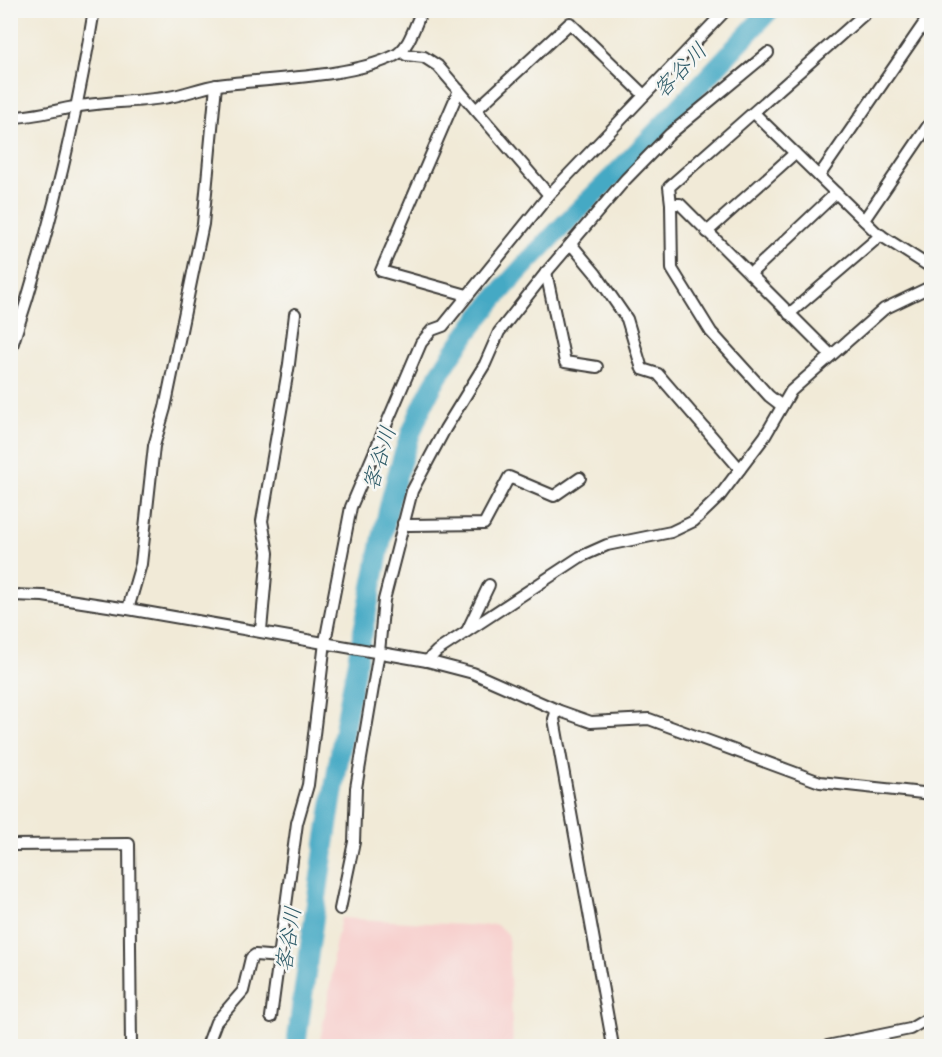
<svg xmlns="http://www.w3.org/2000/svg" width="942" height="1057" font-family="Sriracha,'Klee One',sans-serif">
<style>
.built{fill:#f7d0ce}
.lines{fill:none;stroke-linecap:round;stroke-linejoin:round}
.river{stroke:#44a9c4;stroke-width:20}
.street-casing{stroke:#3c3b38;stroke-width:14}
.street{stroke:#fff;stroke-width:10}
.labels{text-anchor:middle;dominant-baseline:central;stroke-width:5;stroke-linejoin:round;paint-order:stroke}
.water-label{font-size:22px;font-style:italic;fill:#2e5b68;stroke:#f6f6f2}
</style>
<rect width="100%" height="100%" fill="#f6f6f2"/>
<filter id="ink" filterUnits="userSpaceOnUse"><feTurbulence type="fractalNoise" baseFrequency=".0167" numOctaves="2"/><feDisplacementMap in="SourceGraphic" scale="12" xChannelSelector="R" yChannelSelector="G"/><feConvolveMatrix kernelMatrix="1 2 1 2 8 2 1 2 1" color-interpolation-filters="sRGB"/></filter>
<filter id="wash" filterUnits="userSpaceOnUse"><feTurbulence type="fractalNoise" baseFrequency=".008" numOctaves="4" result="noise"/><feDisplacementMap in="SourceGraphic" scale="24" xChannelSelector="R" yChannelSelector="G"/><feGaussianBlur stdDeviation="1.35" result="paint"/><feColorMatrix in="noise" values="0 0 0 0 0 0 0 0 0 0 0 0 0 0 0 0 0 1.4 0 .05"/><feComposite in="paint" operator="in"/></filter>
<g filter="url(#wash)">
<rect width="100%" height="100%" fill="#f1ead7"/>
<path class="built" d="M341,918L481,926L495,924L508,934L513,1046H319L333,970V955Z"/>
<g class="lines">
<path class="river" d="M296,1046C316,899 337,752 368,607C384,528 397,445 439,375C487,296 558,231 623,166C673,115 721,62 770,10"/>
</g>
</g>
<g filter="url(#ink)">
<g class="lines">
<g class="street-casing">
<g id="street">
<path d="M915,10L932,22"/>
<path d="M402,51L406,55L424,57L438,66L549,195"/>
<path d="M459,90L381,271L467,295"/>
<path d="M476,110L570,23L644,95"/>
<path d="M754,113L877,233L932,268"/>
<path d="M10,117C37,117 61,108 87,105C115,101 146,102 174,96C188,93 203,87 218,85C268,78 349,78 394,56C409,49 415,25 422,10"/>
<path d="M819,176L927,19"/>
<path d="M671,204L669,187L869,10"/>
<path d="M864,220L932,120"/>
<path d="M707,232L795,153"/>
<path d="M571,244L596,274L627,319L642,369L658,374L740,469"/>
<path d="M546,272L565,362L597,367"/>
<path d="M750,274L836,193"/>
<path d="M789,314L881,235"/>
<path d="M10,352C48,239 75,128 94,10"/>
<path d="M782,406L769,396L711,332L672,269L671,204H680L831,355"/>
<path d="M403,523L409,525L484,524L509,477L554,496L580,478"/>
<path d="M10,595L43,596L128,609L427,661L473,673L557,710L591,722L649,719L820,782L932,794"/>
<path d="M128,609L141,564L154,446L165,408L203,224L216,85"/>
<path d="M261,630L268,553L262,521L289,364L295,314"/>
<path d="M467,631L489,585"/>
<path d="M427,661L437,651L580,557L607,545L671,532L694,521L719,497L765,436L791,391L884,309L932,286"/>
<path d="M557,710L554,719L613,1046"/>
<path d="M10,845L129,844L131,1046"/>
<path d="M340,909L354,842L356,788L379,652L384,600L412,491L445,429L485,364L499,332L544,275L625,180L670,134L768,53"/>
<path d="M271,1017L297,823L308,785L325,642L351,507L421,343L432,330L443,326L549,195L726,10"/>
<path d="M207,1046L216,1022L243,991L251,958L255,955L280,957"/>
<path d="M827,1046L910,1029L932,1016"/>
</g>
</g>
<use href="#street" class="street"/>
</g>
</g>
<g class="labels">
<g class="water-label">
<text transform="translate(680 70) rotate(-46)">客谷川</text>
<text transform="translate(379 458) rotate(-73)">客谷川</text>
<text transform="translate(288 939) rotate(-81)">客谷川</text>
</g>
</g>
<rect width="942" height="1057" fill="none" stroke="#f6f6f2" stroke-width="36"/>
</svg>
